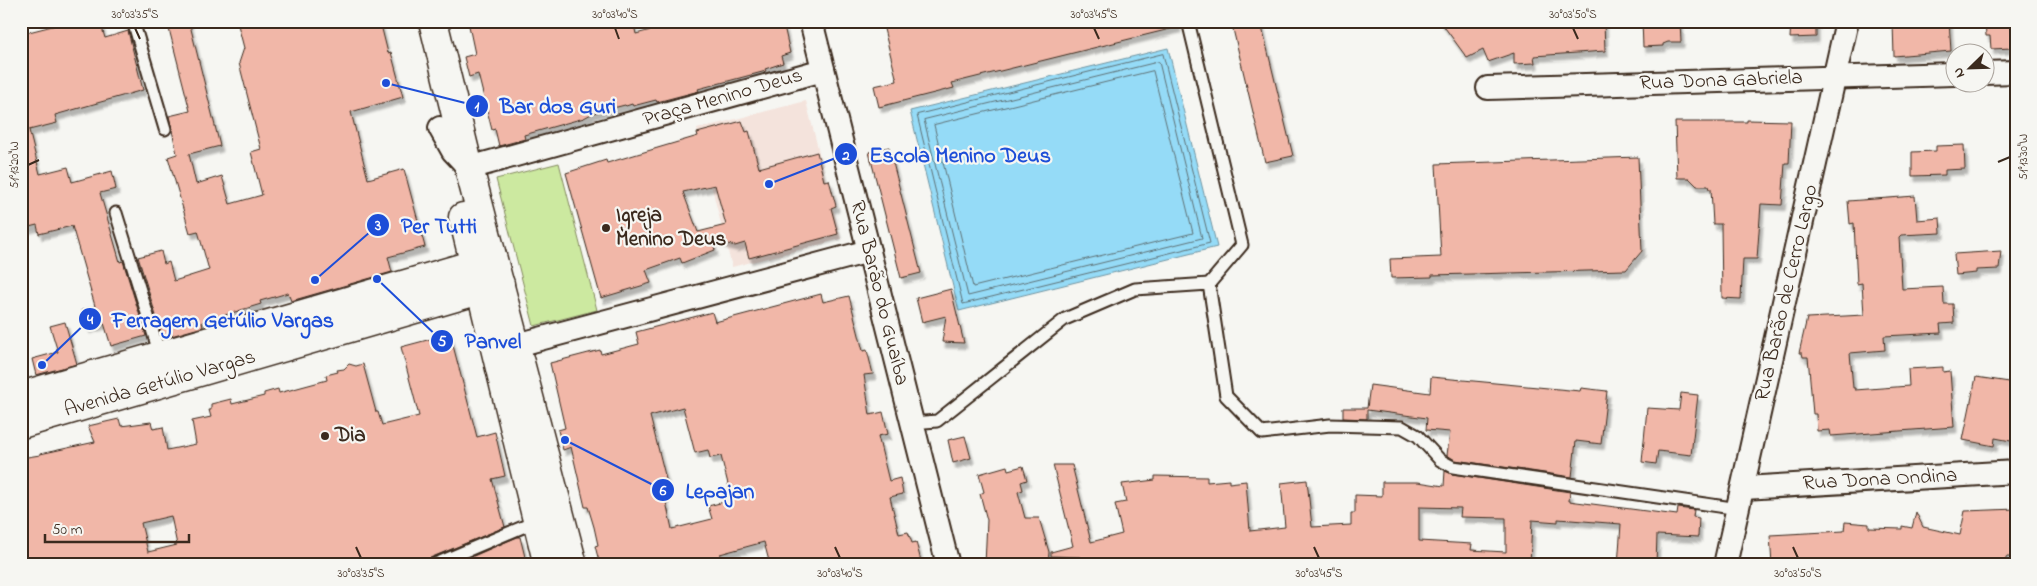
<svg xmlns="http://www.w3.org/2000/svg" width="2037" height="586" font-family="'Indie Flower',sans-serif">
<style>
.built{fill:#f4e3dc}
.green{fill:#cce9a0;stroke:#848a5f}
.water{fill:#95dbf7;stroke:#7194a0}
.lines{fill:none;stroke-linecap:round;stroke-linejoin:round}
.shore{stroke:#5f7175;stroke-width:1}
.building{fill:#f1b7a8;stroke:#3b2a1e;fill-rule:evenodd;filter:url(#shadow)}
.service-casing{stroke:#3b2a1e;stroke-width:15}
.minor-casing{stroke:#3b2a1e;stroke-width:26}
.secondary-casing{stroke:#3b2a1e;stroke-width:31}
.service{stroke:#f6f6f2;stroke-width:11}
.minor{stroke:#f6f6f2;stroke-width:22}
.secondary{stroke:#f6f6f2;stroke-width:28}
.ticks{fill:none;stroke:#3b2a1e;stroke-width:2}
.poi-dot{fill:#3b2a1e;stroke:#f6f6f2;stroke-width:2}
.labels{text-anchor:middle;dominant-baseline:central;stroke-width:4.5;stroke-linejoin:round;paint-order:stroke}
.street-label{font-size:21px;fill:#3b2a1e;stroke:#f6f6f2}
.poi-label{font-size:21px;font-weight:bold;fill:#3b2a1e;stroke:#f6f6f2;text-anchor:start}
.leader{fill:none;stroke:#1d4ed8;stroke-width:2}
.callout-dot{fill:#1d4ed8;stroke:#f6f6f2;stroke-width:2}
.mark-label{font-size:15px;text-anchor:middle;font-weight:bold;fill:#fff}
.callout-label{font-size:22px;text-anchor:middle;font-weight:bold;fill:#1d4ed8;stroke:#f6f6f2;stroke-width:4.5;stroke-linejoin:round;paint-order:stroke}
.neatline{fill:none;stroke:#3b2a1e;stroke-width:2}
.ticks-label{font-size:12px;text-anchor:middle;fill:#3b2a1e}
</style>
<defs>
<filter id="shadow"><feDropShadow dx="3" dy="5.5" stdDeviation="1" flood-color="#0004"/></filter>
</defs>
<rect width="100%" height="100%" fill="#f6f6f2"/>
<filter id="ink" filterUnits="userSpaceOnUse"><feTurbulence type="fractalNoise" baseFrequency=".02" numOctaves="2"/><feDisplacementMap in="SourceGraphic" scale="10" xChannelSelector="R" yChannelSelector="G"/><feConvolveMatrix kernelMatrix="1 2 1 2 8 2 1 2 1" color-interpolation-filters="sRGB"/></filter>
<g filter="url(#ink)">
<path class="built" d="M806,101L841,239L732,267L697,129Z"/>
<path class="green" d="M559,163L597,310L534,326L496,179Z"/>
<path class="water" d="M1168,48L1217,247L959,311L910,111Z"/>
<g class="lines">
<g class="shore">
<path d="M1163,54L1210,243L963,304L917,115Z"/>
<path d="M1159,62L1202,238L968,296L924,120Z"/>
<path d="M1153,71L1193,233L973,287L934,125Z"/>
</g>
</g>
<g class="building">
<path d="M72,21H100L105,38L128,31L143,90L55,115L57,123L29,130L40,174L68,167L72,182L112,171L116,189L100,193L120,262L123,261L146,336L111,346L104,323L87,328L82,310L95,306L72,226L39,234L37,225L21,229V34Z"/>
<path d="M167,21H189L220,146L189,154L196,184L222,176L230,204L262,195L251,152L261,149L239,63L244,48L237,21H380L388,53L391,52L403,97L351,112L368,179L404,169L425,247L388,257L392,272L291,301L288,293L260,301L261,304L202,322L203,327L164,338L162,332H161L138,257L161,251L164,264L169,262L174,281L209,270L198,231L190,233L168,157L177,154L169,116L190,111Z"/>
<path d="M468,21H633L636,34L684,21H773L775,28L784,26L790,53L781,56L783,63L765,69L766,71L698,89L699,91L657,102L656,100L633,106L632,104L626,106L625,105L593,113L584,118L524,135L525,139L499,146L495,129L492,130L478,74L469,77L464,57L475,54Z"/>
<path d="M882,21H1177L1178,27L952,83L954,88L879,107L874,86L897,81Z"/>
<path d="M1440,21H1493L1495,25L1557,21H1604L1605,51L1534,56L1535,63L1514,64V53L1488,62L1483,50L1467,58Z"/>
<path d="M1642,21H1680L1681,42H1668L1663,44V46L1643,47Z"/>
<path d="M1791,21H1816V37L1790,38Z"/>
<path d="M1919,21H1949L1951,51L1894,56L1893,23Z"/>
<path d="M1985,21H2011L2012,48L1991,49L1990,36H1986Z"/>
<path d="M1261,23L1293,156L1265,162L1233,29Z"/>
<path d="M1747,120L1791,121L1789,163H1785L1782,205L1761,204L1757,259H1743L1741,299L1722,298L1721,224H1713L1711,189H1709L1708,186H1697L1689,178H1677L1675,122H1747Z"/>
<path d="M742,121L746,132L749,131L759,168L817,152L824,181L829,180L836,206L831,208L838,234L749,258L745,243L735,246L712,239L715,250L682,263L680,258L646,270L651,283L601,298L566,173L606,160L607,163L698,136L697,133ZM715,185L726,225L698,232L683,192Z"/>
<path d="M1964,145L1965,169L1945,170V175L1912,176V152L1936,151V146Z"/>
<path d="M889,147L921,273L901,278L869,152Z"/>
<path d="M1638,157L1642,251L1626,270L1432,275V277L1391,278L1390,259L1441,257L1436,164Z"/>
<path d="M1915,196L1917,220L1940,218L1941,233L1901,235L1899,237L1902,289L1943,287L1944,304H1953L1954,323L1940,324L1941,333L1884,336L1885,350L1850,353L1853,388H1855V390L1909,386L1908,369L1943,367V372L1950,371L1954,427L1831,436L1830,430L1817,431L1816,414H1813L1808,357H1803L1802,353H1799L1807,318L1864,315L1862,283L1857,284L1854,223L1850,224L1848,201Z"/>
<path d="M2001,251L1999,269L1976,270V273L1956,275L1954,254Z"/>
<path d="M951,289L953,298L964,343L942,342L946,316L922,322L916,298Z"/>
<path d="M821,294L823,302L849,296L863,351L867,350L873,374L864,375L870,415L883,412L888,434L878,436L889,481L900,478L903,494L890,497L899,534L908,532L912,543L916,542L922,565H770L764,542L720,554L723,565H600L595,546L598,545L594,527L588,507H585L571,447L563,450L558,430L565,428L550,363L600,350L601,354L639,344L636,332L701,315L712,312L715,322ZM683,407L695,453L708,450L710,458L721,456L732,500L708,506L712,519L672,529L663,488L668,487L650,416Z"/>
<path d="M65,322L77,364L36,375L32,359L58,352L50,326Z"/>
<path d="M450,334L477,437L495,432L505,476L492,479L505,527L430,558L426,565H34L33,560L21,562V458L40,455V454L95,442L88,426L119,419L121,426L151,422L153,429L163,427L167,450L196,444L192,421L211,417L209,410H211V404L231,399L232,404L264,396V393L278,389L279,393L327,380L326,375L338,372L337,370L344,369L349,364L356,366L363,364L376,412H378L382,425L419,416L401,347ZM171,516L177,545L148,552L141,523Z"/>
<path d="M1431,377L1580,391L1581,388L1607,391L1601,444L1576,441L1572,477L1455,460L1447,455L1450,432L1426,430L1427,418L1367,410V419L1343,418V408H1367L1370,385L1430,393Z"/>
<path d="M1976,377L2016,383V442L1995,438L1994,446L1963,440Z"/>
<path d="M1681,393L1698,395L1691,455L1658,451L1656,464L1642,462L1647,408L1679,410Z"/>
<path d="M965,436L971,458L953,463L948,440Z"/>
<path d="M1053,465H1072L1091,542L1122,534L1115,504L1126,502L1122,484L1155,480V476L1207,477V482L1229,480V483L1246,481L1250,531L1285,527L1281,483L1307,480L1312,527L1351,525V513H1355V495L1382,496V482H1418L1444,486L1445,471L1452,474L1570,492L1569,501L1677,515L1678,508L1694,510L1693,517L1699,518L1698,537L1657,535L1656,565H1618L1621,524L1558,519V522L1532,520L1530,565H1083L1081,557L1051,556V552L1073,546ZM1419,507L1461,508L1460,517L1506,518V552L1471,550L1472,544L1419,541Z"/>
<path d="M1007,466L1008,470L1023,466L1027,480L1021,482L1023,490L1018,492L1025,518H1039L1049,552L1048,565H985L987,520L980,494L984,492L979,474Z"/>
<path d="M2016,509V557H2006V565H1852L1825,562V565H1772L1770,535L1844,531L1845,522L1869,524V528L1902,529V526L1912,528L1916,512L1923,527L1960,535L1965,511Z"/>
<path d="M520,537L527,565H453L517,537Z"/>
</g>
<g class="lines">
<g class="service-casing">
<g id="service">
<path d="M133,21L165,129"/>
<path d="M1188,21L1242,245L1209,284"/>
<path d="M116,213L160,355"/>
<path d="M912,423L937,421L1065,319L1135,289L1209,284L1226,396L1262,433L1330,425L1402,427L1418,436L1440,460L1453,467L1739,509"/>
<path d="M433,565L537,521"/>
</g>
</g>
<g class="minor-casing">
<g id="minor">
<path d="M811,21L948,565"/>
<path d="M1984,73L2016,72"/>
<path d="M1488,88L1954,74"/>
<path d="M440,128L453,151L469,168L823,70"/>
<path d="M517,345L869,251"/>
<path d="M1744,488L2016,472"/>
<path d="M1725,565L1847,21"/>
</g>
</g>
<g class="secondary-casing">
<g id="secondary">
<path d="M433,21L469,168L573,565"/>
<path d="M463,217L548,565"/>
<path d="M21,396L492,259"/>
<path d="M21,424L500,284"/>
</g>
</g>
<use href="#service" class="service"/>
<use href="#minor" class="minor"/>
<use href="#secondary" class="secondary"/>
</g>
</g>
<path class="ticks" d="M135,28L140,39M615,28L619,39M1094,28L1099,39M1573,28L1578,39M1998,162L2010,157M28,165L39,160M356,547L361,558M835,547L840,558M1314,547L1319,558M1793,547L1798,558"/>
<g class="poi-dot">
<circle cx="606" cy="228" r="5"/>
<circle cx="325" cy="436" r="5"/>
</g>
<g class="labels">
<g class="street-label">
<text transform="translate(1721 81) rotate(-2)">Rua Dona Gabriela</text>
<text transform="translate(723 98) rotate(-16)">Praça Menino Deus</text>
<text transform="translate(879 293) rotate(76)">Rua Barão do Guaíba</text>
<text transform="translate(1787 293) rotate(-77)">Rua Barão de Cerro Largo</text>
<text transform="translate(160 384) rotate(-16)">Avenida Getúlio Vargas</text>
<text transform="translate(1880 480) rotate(-3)">Rua Dona Ondina</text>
</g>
<g class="poi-label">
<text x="616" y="216">Igreja<tspan x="616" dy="24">Menino Deus</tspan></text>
<text x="335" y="436">Dia</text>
</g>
</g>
<path class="leader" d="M386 83L477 106M769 184L846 154M315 280L378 225M42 365L90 319M377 279L442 341M565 440L663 490"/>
<g class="callout-dot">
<circle cx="386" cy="83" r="5"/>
<circle cx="769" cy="184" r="5"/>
<circle cx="315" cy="280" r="5"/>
<circle cx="42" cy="365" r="5"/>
<circle cx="377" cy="279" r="5"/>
<circle cx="565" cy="440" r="5"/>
<circle cx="477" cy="106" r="12"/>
<circle cx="846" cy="154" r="12"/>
<circle cx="378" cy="225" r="12"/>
<circle cx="90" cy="319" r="12"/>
<circle cx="442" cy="341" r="12"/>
<circle cx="663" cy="490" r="12"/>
</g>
<g class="mark-label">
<text x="477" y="111">1</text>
<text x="846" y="160">2</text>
<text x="378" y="230">3</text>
<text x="90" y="324">4</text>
<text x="442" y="346">5</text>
<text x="663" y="495">6</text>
</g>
<g class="callout-label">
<text x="558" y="113">Bar dos Guri</text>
<text x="960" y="162">Escola Menino Deus</text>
<text x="439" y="233">Per Tutti</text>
<text x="223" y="327">Ferragem Getúlio Vargas</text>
<text x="493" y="348">Panvel</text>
<text x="720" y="498">Lepajan</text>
</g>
<rect width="2037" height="586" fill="none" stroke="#f6f6f2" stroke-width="55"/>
<g transform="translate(1970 68) rotate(247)"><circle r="24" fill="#f6f6f2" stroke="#aba49d"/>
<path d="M0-4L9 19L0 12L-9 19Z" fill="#3b2a1e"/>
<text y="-8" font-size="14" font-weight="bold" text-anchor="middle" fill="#3b2a1e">N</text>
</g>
<path d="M45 534v8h144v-8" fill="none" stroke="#3b2a1e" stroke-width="2.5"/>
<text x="52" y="534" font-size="15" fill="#3b2a1e" stroke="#f6f6f2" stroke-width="4" paint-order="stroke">50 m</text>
<rect x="28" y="28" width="1982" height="530" class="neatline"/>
<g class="ticks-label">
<text x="135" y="18">30°03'35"S</text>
<text x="615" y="18">30°03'40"S</text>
<text x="1094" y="18">30°03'45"S</text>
<text x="1573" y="18">30°03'50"S</text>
<text transform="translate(2023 157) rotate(-90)" y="4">51°13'30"W</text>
<text transform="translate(14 165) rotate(-90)" y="4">51°13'20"W</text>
<text x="361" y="577">30°03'35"S</text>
<text x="840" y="577">30°03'40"S</text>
<text x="1319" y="577">30°03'45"S</text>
<text x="1798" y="577">30°03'50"S</text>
</g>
</svg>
